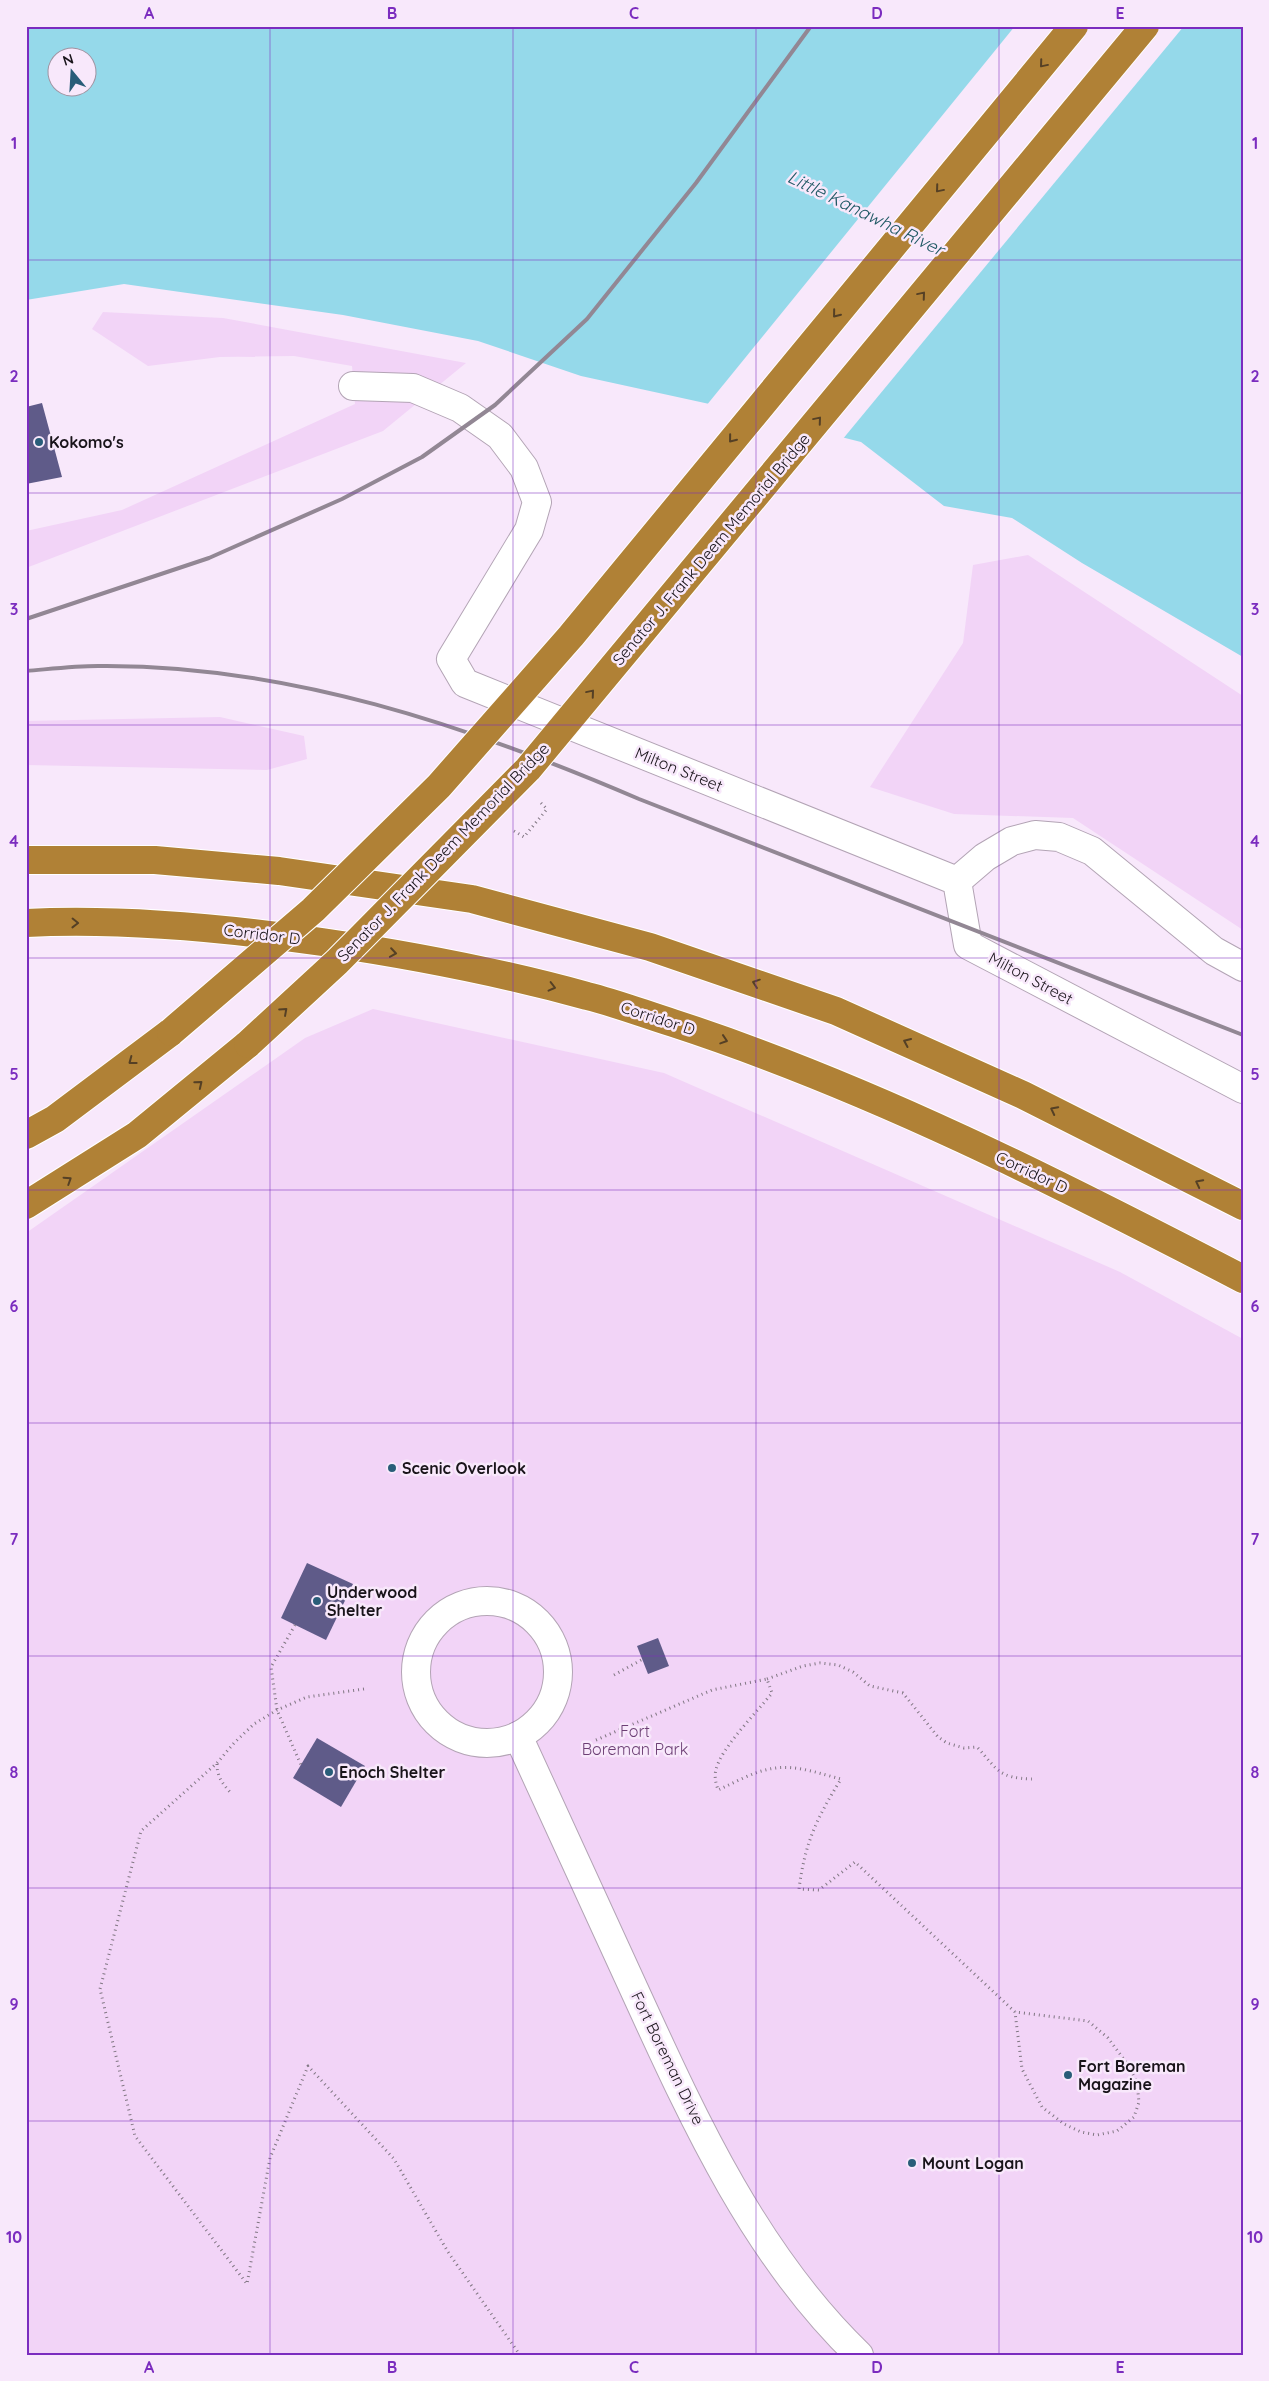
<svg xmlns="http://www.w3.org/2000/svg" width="1269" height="2381" font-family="Quicksand,sans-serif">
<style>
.green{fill:#f2d4f7}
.water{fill:#95d9ea;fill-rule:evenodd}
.pier{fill:#f8e8fb}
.building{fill:#5f5b89}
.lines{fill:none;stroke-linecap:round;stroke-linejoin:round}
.minor-casing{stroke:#b3a4b5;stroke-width:30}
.highway-casing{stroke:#fff;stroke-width:30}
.path{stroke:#817783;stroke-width:3;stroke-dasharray:1 4;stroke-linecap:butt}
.minor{stroke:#fff;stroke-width:28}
.highway{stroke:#b08136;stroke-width:28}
.rail{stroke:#928794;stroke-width:4}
.highway-bridge-casing{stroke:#fff;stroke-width:30;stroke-linecap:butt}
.path-bridge{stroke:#817783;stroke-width:3;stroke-dasharray:1 4;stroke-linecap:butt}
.highway-bridge{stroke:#b08136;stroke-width:28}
.oneway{stroke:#554025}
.grid{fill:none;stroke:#7b2cbf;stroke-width:1;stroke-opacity:0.55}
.poi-dot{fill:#295d79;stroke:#f8e8fb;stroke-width:2}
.labels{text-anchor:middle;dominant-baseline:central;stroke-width:5;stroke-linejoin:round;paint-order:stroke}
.poi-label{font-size:16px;font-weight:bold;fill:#19141a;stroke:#f8e8fb;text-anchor:start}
.street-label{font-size:16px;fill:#19141a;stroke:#f8e8fb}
.park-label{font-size:16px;fill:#6d3f75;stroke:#f8e8fb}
.water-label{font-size:18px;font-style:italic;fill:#205965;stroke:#f8e8fb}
.neatline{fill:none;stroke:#7b2cbf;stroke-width:2}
.grid-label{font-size:16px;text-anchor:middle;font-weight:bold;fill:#7b2cbf}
</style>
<rect width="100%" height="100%" fill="#f8e8fb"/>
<g class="green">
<path d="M103,312L223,318L466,363L383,431L26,568V531L122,510L355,404L352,366L294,356L220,357L148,366L92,329Z"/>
<path d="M1028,555L1243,696V930L1073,818L954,814L870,787L963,643L973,565Z"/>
<path d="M220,717L304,736L307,759L267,770L26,765V721Z"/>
<path d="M373,1009L664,1073L1120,1272L1243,1339V2355H26V1233L305,1038Z"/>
</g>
<path class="water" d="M26,26H1243V657L1082,563L1012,518L944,506L861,442L714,405L581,376L478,341L343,315L124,284L26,300ZM58,58H88V88H58Z"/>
<path class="pier" d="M1015,26H1184L842,440L706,406Z"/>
<g class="building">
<path d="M42,403L62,477L26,484V407Z"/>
<path d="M307,1563L353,1584L326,1640L281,1618Z"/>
<path d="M658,1638L669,1666L648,1674L637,1646Z"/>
<path d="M317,1738L365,1766L341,1807L293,1778Z"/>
</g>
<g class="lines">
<g class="minor-casing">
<g id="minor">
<path d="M353,386L413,388L460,408L500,436L524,468L537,502L529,530L451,659L465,683L957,881L968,945L1243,1089"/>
<path d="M957,881L985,857L1012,841L1035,835L1059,837L1092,851L1214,951L1243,967"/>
<circle cx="487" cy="1672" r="71"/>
<path d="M518,1736C556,1820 595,1903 633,1987C693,2118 754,2254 859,2355"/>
</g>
</g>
<g class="highway-casing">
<g id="highway">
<path d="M26,860H155L279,871L472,899L650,947L836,1011L1023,1095L1243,1206"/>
<path d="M26,923C124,918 225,928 322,942C411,955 500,972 587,996C616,1003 644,1014 673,1023C872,1088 1058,1183 1243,1279"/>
<path d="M26,1135L55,1119L171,1032"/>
<path d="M26,1205L137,1135L248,1044"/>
</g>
</g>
<g class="path">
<path d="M514,831L524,837L547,809"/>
<path d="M295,1625L271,1667L277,1710L301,1765"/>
<path d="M614,1675L643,1659"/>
<path d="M767,1679L803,1666L820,1663L838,1665L853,1672L870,1686L903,1693L938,1737L947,1743L964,1748L977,1747C998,1770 998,1778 1032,1779"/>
<path d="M364,1689L307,1697L277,1710L254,1724L234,1743L217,1763L141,1831L100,1989L135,2136L247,2284L270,2158L308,2066L394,2159L448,2252L520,2355"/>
<path d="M596,1740L712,1690L767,1679L772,1693C757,1712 720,1749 716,1770C714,1777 716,1783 718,1790C736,1782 756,1770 776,1768C797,1765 821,1774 841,1779C817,1818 805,1842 799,1889L819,1890L855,1862L1015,2012L1088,2021L1108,2038L1129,2066L1137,2083L1139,2102L1134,2117L1117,2131L1097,2135L1081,2132L1064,2124L1042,2107L1022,2069L1015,2012"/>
<path d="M217,1764C217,1776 222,1783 230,1792"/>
</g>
<use href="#minor" class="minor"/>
<use href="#highway" class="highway"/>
<g class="rail">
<path d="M26,619L209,558L342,499L422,457L495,405L587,319L696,183L811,26"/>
<path d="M26,671C50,669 74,666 98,666C286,664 469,726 639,799L1243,1035"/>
</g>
<g class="highway-bridge-casing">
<g id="highway-bridge">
<path d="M171,1032L313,910L439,786L571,636L1074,26"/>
<path d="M248,1044L337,962L528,769L1145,26"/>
</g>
</g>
<path class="path-bridge" d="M541,803L547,809"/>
<use href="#highway-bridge" class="highway-bridge"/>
</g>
<defs><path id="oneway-chevron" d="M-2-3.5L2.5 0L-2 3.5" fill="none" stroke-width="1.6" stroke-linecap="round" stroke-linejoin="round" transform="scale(1.25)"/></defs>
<g class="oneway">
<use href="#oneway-chevron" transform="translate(1043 64) rotate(130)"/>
<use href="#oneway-chevron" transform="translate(939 189) rotate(130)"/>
<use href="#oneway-chevron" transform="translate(922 295) rotate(-50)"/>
<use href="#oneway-chevron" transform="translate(836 314) rotate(129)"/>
<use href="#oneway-chevron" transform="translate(818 420) rotate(-50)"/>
<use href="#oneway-chevron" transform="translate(732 439) rotate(129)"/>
<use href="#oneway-chevron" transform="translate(591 693) rotate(-50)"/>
<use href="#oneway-chevron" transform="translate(75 923) rotate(1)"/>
<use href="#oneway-chevron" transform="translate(393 953) rotate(8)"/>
<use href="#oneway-chevron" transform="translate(756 983) rotate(-161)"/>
<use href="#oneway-chevron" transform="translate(552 987) rotate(14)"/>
<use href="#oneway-chevron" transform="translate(284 1011) rotate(-42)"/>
<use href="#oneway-chevron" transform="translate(724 1040) rotate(18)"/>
<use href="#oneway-chevron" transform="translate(907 1042) rotate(-156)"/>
<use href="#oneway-chevron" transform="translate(132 1061) rotate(143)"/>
<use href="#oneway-chevron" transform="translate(199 1084) rotate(-39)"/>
<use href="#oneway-chevron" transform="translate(1054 1110) rotate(-153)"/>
<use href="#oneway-chevron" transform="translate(68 1180) rotate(-33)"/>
<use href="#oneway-chevron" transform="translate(1199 1183) rotate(-153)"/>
</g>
<path class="grid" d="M270,26V2355M513,26V2355M756,26V2355M999,26V2355M26,260H1243M26,493H1243M26,725H1243M26,958H1243M26,1190H1243M26,1423H1243M26,1656H1243M26,1888H1243M26,2121H1243"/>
<g class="poi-dot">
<circle cx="39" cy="442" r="5"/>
<circle cx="392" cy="1468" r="5"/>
<circle cx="317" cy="1601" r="5"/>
<circle cx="329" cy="1772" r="5"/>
<circle cx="1068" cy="2075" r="5"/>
<circle cx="912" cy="2163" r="5"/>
</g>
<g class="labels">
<g class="poi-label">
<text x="49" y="442">Kokomo's</text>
<text x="402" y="1468">Scenic Overlook</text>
<text x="327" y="1592">Underwood<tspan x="327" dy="18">Shelter</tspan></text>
<text x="339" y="1772">Enoch Shelter</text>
<text x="1078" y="2066">Fort Boreman<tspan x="1078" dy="18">Magazine</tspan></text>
<text x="922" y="2163">Mount Logan</text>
</g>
<g class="street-label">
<text transform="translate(711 549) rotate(-50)">Senator J. Frank Deem Memorial Bridge</text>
<text transform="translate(679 769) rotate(22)">Milton Street</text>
<text transform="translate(443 852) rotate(-46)">Senator J. Frank Deem Memorial Bridge</text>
<text transform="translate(262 934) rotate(7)">Corridor D</text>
<text transform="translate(1031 978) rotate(28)">Milton Street</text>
<text transform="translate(658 1018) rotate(18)">Corridor D</text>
<text transform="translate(1032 1172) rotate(25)">Corridor D</text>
<text transform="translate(668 2058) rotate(64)">Fort Boreman Drive</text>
</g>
<g class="park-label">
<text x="635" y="1731">Fort<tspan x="635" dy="18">Boreman Park</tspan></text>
</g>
<g class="water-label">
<text transform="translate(866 213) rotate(26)">Little Kanawha River</text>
</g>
</g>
<rect width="1269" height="2381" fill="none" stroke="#f8e8fb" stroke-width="55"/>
<g transform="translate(72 72) rotate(342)"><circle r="24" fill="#f8e8fb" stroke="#9f93a1"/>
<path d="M0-4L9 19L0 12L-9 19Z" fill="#295d79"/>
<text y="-8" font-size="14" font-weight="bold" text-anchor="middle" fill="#19141a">N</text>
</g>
<rect x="28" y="28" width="1214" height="2326" class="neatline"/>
<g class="grid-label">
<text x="149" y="19">A</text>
<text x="392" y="19">B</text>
<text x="634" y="19">C</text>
<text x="877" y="19">D</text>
<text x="1120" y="19">E</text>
<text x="14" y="149">1</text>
<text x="1255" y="149">1</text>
<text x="14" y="382">2</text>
<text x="1255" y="382">2</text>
<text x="14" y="615">3</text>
<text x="1255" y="615">3</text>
<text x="14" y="847">4</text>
<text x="1255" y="847">4</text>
<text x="14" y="1080">5</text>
<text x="1255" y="1080">5</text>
<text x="14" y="1312">6</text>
<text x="1255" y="1312">6</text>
<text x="14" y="1545">7</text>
<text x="1255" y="1545">7</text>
<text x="14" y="1778">8</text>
<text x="1255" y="1778">8</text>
<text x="14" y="2010">9</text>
<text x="1255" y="2010">9</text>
<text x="14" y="2243">10</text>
<text x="1255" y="2243">10</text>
<text x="149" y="2373">A</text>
<text x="392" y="2373">B</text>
<text x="634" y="2373">C</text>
<text x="877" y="2373">D</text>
<text x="1120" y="2373">E</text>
</g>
</svg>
